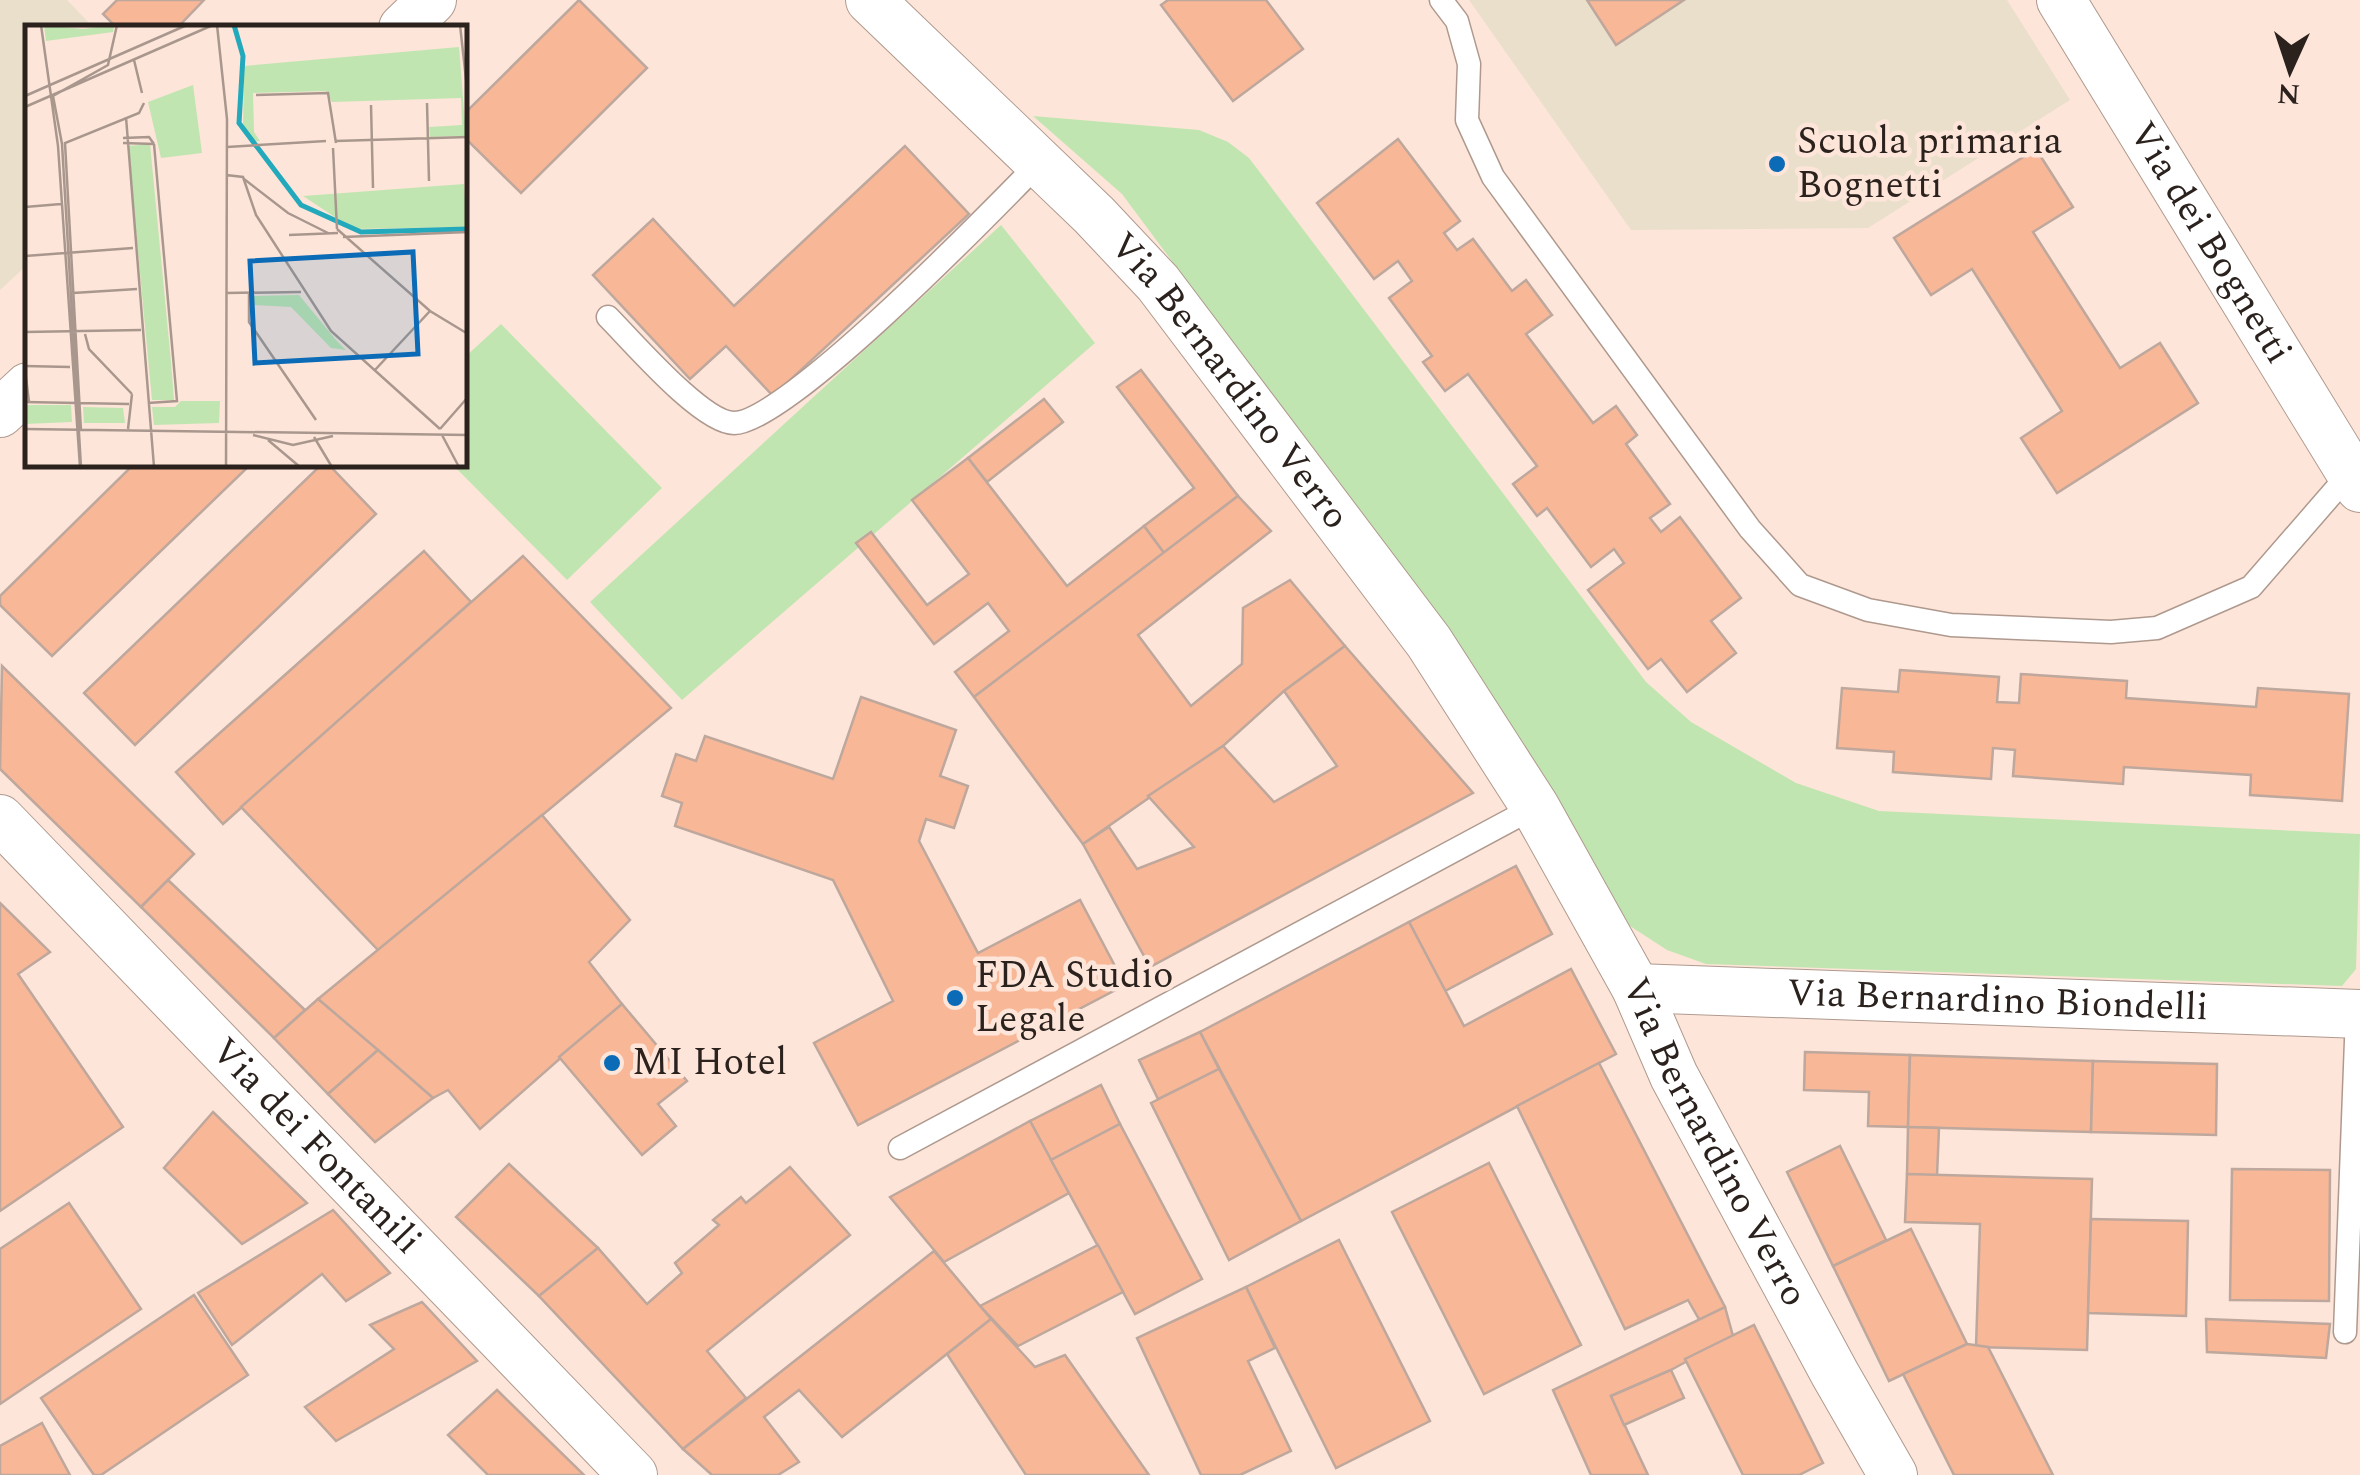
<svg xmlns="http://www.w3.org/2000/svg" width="2360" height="1475" font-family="Spectral,serif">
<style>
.education{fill:#eadfcb}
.green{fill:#c1e5b0}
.building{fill:#f8b797;stroke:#bea79c;stroke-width:2.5}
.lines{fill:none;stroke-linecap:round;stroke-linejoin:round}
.lane-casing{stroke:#af998e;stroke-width:25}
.street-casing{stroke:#af998e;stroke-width:50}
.lane{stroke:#fff;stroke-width:22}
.street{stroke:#fff;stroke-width:48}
.poi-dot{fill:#0b6bb7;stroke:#fde5d9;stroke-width:4}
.labels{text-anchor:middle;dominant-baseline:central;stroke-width:9;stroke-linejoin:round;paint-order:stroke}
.poi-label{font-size:38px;fill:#2b221e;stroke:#fde5d9;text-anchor:start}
.street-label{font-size:38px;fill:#2b221e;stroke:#fde5d9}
.inset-river{fill:none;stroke:#23a9bc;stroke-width:5}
.inset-road{fill:none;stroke:#a9978e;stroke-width:2.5}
.view{fill:#0b6bb7;fill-opacity:0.15;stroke:#0b6bb7;stroke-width:5}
.inset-edge{fill:none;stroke:#2b221e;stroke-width:5}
</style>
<rect width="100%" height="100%" fill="#fde5d9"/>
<g class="education">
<path d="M0,0H67L93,27L28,28L27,265L0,290Z"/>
<path d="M1469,0H2007L2070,100L1868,228L1631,230Z"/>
</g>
<g class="green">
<path d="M1033,116L1199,130L1228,142L1249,158L1646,682L1691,722L1796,783L1879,811L2360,834L2356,969L2342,986L1706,964L1667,950L1630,926L1477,671L1122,194Z"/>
<path d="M1001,225L1095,343L682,700L590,602Z"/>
<path d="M501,324L662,488L567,580L453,465H465V357Z"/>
</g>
<g class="building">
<path d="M117,0H204L177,28H117L103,14Z"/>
<path d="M579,0L647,68L521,193L465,138V113Z"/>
<path d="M1168,0H1266L1303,49L1233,101L1161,5Z"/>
<path d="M1587,0H1684L1616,45Z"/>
<path d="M1398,139L1460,221L1444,233L1457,250L1473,239L1512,291L1526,280L1552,315L1526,334L1593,423L1616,406L1637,435L1626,444L1670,504L1650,518L1661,532L1680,517L1741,598L1711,621L1736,653L1687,692L1661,659L1648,669L1588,590L1624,563L1614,549L1591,567L1547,508L1537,516L1513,484L1537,466L1468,374L1445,391L1423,362L1432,356L1389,298L1412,281L1398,261L1374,279L1317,203Z"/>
<path d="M905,146L969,214L773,396L726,346L690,379L593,275L653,219L734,306Z"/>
<path d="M2036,149L2073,207L2033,232L2120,368L2160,343L2198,403L2057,493L2021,438L2062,411L1972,269L1931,295L1894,238Z"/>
<path d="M1141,370L1238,496L1164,553L1144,526L1194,488L1117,387Z"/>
<path d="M1044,399L1063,422L987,482L968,458Z"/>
<path d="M968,458L1067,586L1144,526L1164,553L974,697L955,672L1009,631L988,603L934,644L856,543L871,532L927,605L969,574L912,500Z"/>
<path d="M133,465H250L52,656L0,605V596Z"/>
<path d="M321,465H329L376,514L135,745L84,693Z"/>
<path d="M1238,496L1271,531L1138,635L1191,706L1242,664L1243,608L1290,580L1345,646L1284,691L1223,746L1083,844L974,697Z"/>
<path d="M424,551L471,602L223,824L176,772Z"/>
<path d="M523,556L671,708L379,951L241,807Z"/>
<path d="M1345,646L1473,793L1150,967L1083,844L1109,827L1137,869L1194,847L1148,796L1223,746L1274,802L1337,766L1284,691Z"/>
<path d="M2,666L194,854L141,907L0,769Z"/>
<path d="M1900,670L1999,677L1997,702L2019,703L2021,674L2127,681L2126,698L2256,707L2258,688L2349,694L2342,801L2250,795L2251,775L2124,767L2123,784L2013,776L2015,750L1993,748L1991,779L1893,772L1894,752L1837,748L1842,688L1898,692Z"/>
<path d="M861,697L956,730L940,776L968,786L954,828L926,819L919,841L978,953L1080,900L1125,985L858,1125L814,1043L893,1001L833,880L675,826L682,803L662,796L676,754L696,761L705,736L833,779Z"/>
<path d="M542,815L630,920L589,962L622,1004L480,1129L448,1090L433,1098L318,999Z"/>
<path d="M1516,866L1552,934L1445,991L1409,922Z"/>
<path d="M168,880L305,1010L274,1038L141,907Z"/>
<path d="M0,903L50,952L18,974L123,1127L0,1211Z"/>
<path d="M1409,922L1464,1026L1571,969L1616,1054L1301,1221L1200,1032Z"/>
<path d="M318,999L378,1050L328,1094L274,1038Z"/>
<path d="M622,1004L687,1081L658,1104L676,1126L642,1155L559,1057Z"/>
<path d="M1200,1032L1219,1069L1158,1099L1139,1060Z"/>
<path d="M378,1050L433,1098L375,1142L328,1094Z"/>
<path d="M1805,1052L1910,1055L1908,1127L1868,1126L1869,1092L1804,1090Z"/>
<path d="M1910,1055L2093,1061L2091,1132L1908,1127Z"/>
<path d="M2093,1061L2217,1064L2216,1135L2091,1132Z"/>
<path d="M1599,1063L1725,1307L1700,1321L1688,1300L1625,1329L1517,1106Z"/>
<path d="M1219,1069L1301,1221L1229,1260L1151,1103Z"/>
<path d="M1101,1085L1120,1124L1051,1160L1030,1121Z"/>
<path d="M213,1112L307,1203L242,1244L164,1168Z"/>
<path d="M1030,1121L1069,1193L944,1262L890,1197Z"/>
<path d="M1120,1124L1202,1279L1135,1314L1051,1160Z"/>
<path d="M1908,1127L1939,1128L1937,1176L1907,1174Z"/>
<path d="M1840,1146L1886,1240L1833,1266L1787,1172Z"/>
<path d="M1489,1163L1581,1345L1484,1394L1392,1212Z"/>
<path d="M509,1164L598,1248L539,1296L456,1217Z"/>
<path d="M790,1167L850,1235L707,1351L746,1398L683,1449L539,1296L598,1248L647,1304L682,1273L675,1263L719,1225L713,1220L741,1197L746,1203Z"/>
<path d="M2232,1169L2330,1170L2329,1301L2230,1300Z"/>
<path d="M1907,1174L2092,1179L2087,1350L1976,1347L1980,1224L1905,1222Z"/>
<path d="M69,1203L141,1309L0,1404V1249Z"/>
<path d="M333,1210L390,1273L346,1301L322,1274L232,1345L198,1293Z"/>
<path d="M2091,1219L2188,1221L2186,1316L2088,1313Z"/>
<path d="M1911,1229L1967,1344L1889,1381L1833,1266Z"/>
<path d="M1339,1240L1430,1421L1336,1468L1246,1287Z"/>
<path d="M1098,1245L1123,1292L1018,1346L980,1306Z"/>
<path d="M934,1251L991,1319L842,1437L799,1390L764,1417L799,1462L778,1475H712L683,1449Z"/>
<path d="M1246,1287L1275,1348L1248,1361L1291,1451L1240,1475H1201L1137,1338Z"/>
<path d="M194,1295L248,1375L101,1475H94L41,1398Z"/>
<path d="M422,1302L477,1361L336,1441L305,1407L394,1349L370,1325Z"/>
<path d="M1725,1307L1733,1336L1671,1370L1611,1396L1648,1475H1591L1553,1390Z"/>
<path d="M991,1319L1035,1367L1065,1355L1149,1475H1026L947,1354Z"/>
<path d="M2206,1319L2330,1324L2326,1358L2207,1352Z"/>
<path d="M1754,1325L1823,1463L1799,1475H1743L1685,1359Z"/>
<path d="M1967,1344L1988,1347L2053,1475H1954L1903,1374Z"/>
<path d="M1671,1370L1684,1398L1624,1425L1611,1396Z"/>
<path d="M497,1390L584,1475H488L448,1435Z"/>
<path d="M42,1423L70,1475H0V1446Z"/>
</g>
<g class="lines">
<g class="lane-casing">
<g id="lane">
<path d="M1441,0L1457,21L1469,64L1467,120L1493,177L1750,529L1800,585L1868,610L1951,625L2111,632L2157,628L2251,587L2350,473"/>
<path d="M608,317C632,341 702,423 734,423C787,423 994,209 1039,163"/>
<path d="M900,1148L1535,807"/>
<path d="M2345,1332L2357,1014"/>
</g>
</g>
<g class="street-casing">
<g id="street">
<path id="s1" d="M870,0L1094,215L1158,283L1429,642L1535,807L1636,988L1674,1076L1835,1374L1893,1475"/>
<path id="s2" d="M2061,0L2360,488"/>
<path d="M403,28L432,0"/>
<path d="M0,413L28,387"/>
<path id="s3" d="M0,819L633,1475"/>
<path id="s4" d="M1636,988L2360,1014"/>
</g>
</g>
<use href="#lane" class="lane"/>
<use href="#street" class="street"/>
</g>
<g class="poi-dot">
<circle cx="1777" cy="164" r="10"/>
<circle cx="955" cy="998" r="10"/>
<circle cx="612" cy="1063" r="10"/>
</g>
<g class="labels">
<g class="poi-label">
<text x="1797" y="142">Scuola primaria<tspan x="1797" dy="44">Bognetti</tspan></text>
<text x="975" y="976">FDA Studio<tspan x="975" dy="44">Legale</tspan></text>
<text x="632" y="1063">MI Hotel</text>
</g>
<g class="street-label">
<text stroke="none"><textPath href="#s2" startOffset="285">Via dei Bognetti</textPath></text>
<text stroke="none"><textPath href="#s1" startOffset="525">Via Bernardino Verro</textPath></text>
<text stroke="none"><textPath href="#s4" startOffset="362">Via Bernardino Biondelli</textPath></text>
<text stroke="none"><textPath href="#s1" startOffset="1430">Via Bernardino Verro</textPath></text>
<text stroke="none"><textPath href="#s3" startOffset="455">Via dei Fontanili</textPath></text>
</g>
</g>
<g transform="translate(25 25)">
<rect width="442" height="442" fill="#fde5d9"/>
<path d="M19,0L58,4L89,0L88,7L21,16ZM434,22L441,111L405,112L404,102L437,100L436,73L307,77L301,66L228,68L229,107L235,116L227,117L218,104L219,41ZM168,60L177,128L136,133L123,77ZM125,119L146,337L149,375H127L103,121ZM439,159L442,202L328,204L278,171ZM274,270L311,315L321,325L306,323L266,282L227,280V271ZM156,376H195L194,398L129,400L127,382H150ZM0,380H46L47,397L0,399ZM58,382L98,383L100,398H59Z" fill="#c1e5b0"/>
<path class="inset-river" d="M209,0L218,31L214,98L276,180L336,207L443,204"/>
<path class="inset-road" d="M16,0L33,121L55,442M192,0L202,94L201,442M435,0L443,72M109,35L117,68M231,70L303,68L311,118M0,71L162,0M402,78L404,156M346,80L348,163M0,82L188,0M101,92L129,442M98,113L124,112L129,119M311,116L443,112M98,118L129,119M202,122L301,116M308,123L312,204M201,150L218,152L231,190L306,306L415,404M219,154L263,188L303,208M0,182L36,179M312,204L405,286L443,309M264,210L313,208M318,212L443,207M0,231L108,223M48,268L112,264M201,268L276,267M224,268V297L291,395M0,307L116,305M60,309L64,324L107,369M0,341L45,342M0,345L4,377M349,346L405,286M0,377L104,379M123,378L152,376L129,119M0,404L443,410M103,404L107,369M415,404L443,372M56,406L40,118L114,88L119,78M228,410L268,420L308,411M417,410L434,442M289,412L307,442M243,415L275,442M56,442L37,119L28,71L83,40L92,0"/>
<path class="view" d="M388,227L393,329L230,338L225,236Z"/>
<rect width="442" height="442" class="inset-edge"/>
</g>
<g transform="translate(2290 70) rotate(183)" stroke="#fde5d9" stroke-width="8" paint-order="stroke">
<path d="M0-8L18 38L0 25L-18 38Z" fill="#2b221e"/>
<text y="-15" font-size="28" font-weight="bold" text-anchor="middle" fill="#2b221e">N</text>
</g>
</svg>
